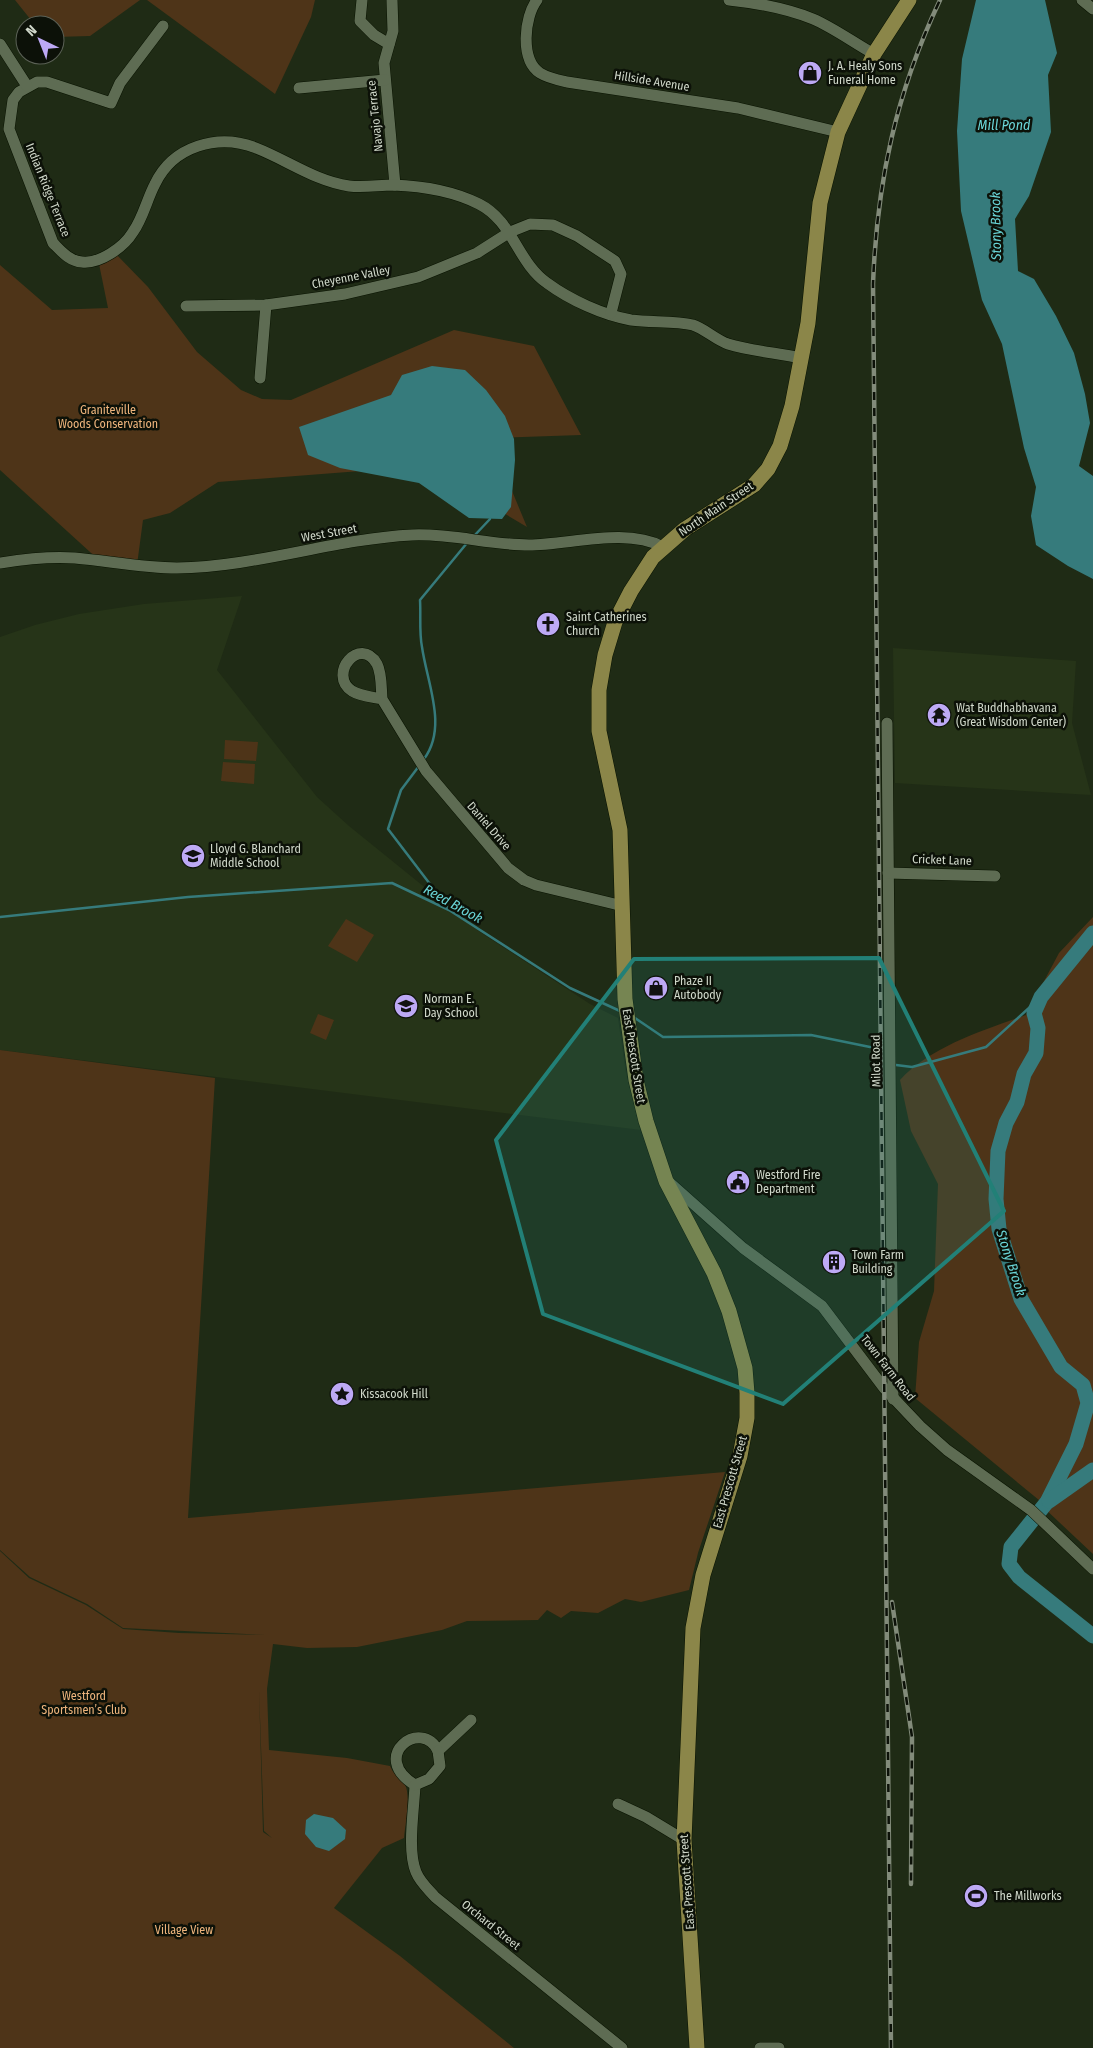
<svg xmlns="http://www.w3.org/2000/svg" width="1093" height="2048" font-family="'Fira Sans Condensed',sans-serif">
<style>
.built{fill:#263418}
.green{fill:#4e3418;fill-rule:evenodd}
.water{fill:#367b7c}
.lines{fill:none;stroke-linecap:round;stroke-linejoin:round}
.stream{stroke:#367b7c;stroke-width:2.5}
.river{stroke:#367b7c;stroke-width:15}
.minor-casing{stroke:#091301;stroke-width:12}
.major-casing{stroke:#091301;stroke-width:16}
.minor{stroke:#5e6c53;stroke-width:11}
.major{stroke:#8b8649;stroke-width:15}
.rail-casing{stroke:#828b7a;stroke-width:4.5}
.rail{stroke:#0c1108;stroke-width:2.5;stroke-dasharray:8;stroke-linecap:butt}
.marked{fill:#228077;fill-opacity:0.2;stroke:#228077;stroke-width:4;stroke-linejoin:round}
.labels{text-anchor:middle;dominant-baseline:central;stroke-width:5;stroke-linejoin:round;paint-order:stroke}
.poi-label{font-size:12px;fill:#d1d9cb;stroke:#0c1108;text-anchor:start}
.street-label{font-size:12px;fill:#d1d9cb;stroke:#0c1108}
.park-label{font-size:12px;fill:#efb57d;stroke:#0c1108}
.water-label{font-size:14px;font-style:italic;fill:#6ad5d7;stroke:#0c1108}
</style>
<rect width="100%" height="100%" fill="#1f2b15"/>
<g class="built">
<path d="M242,596L217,670L317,797L349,826L480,932L590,1004L618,1018L626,1073L641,1130L0,1050V637L35,625L79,614L144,604Z"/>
<path d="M893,648L1076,661L1072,723L1091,795L895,783Z"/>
</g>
<g class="green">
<path d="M15,0H140L90,36L55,37V25H35Z"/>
<path d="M147,0H315L311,17L275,94Z"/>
<path d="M114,252L148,287L197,352L241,390L262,399L291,400L454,330L534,346L581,435L490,438L527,527L425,466L218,482L170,513L143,520L137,565L101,562L0,470V265L52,310L108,308L98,259Z"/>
<path d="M225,740L258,742L256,761L224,759Z"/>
<path d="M223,762L255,764L254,784L221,781Z"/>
<path d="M1093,917V1554L1043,1507L1045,1505L915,1398L919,1342L934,1291L938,1184L911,1131L900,1080C930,1047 984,1030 1026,1015L1059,953Z"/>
<path d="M346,919L374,935L357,962L328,946Z"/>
<path d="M318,1014L334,1020L326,1040L310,1033Z"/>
<path d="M0,1050L215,1078L188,1518L725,1472L698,1553L689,1590L641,1602L625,1599L598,1613L571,1611L561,1618L547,1610L538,1620L467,1621L442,1630L357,1647L307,1648L273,1644L267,1689L269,1750L347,1758L390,1766C394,1775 399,1778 405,1785C411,1795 405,1826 404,1838L382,1848L334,1908L400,1956L514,2048H0V1551L29,1578L86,1605L123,1629L179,1633L266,1635L123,1628L87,1604L30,1577L0,1550ZM259,1689L264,1831L272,1838L263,1832Z"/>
</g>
<g class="water">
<path d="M976,0H1045L1057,53L1048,75L1051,132L1029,196L1015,219L1018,271L1034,279L1056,316L1074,353L1085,394L1090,423L1079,466L1093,476V579L1068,566L1036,545L1031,516L1036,487L1024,448L1002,344L982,300L961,211L957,131L962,59Z"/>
<path d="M432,366L465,370L486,390L505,416L514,439L515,460L511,507L502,519L469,518L419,483L340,468L308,455L299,427L391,395L402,375Z"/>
<path d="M314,1814L333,1818L346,1830L345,1839L329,1851L316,1847L305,1834L306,1820Z"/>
</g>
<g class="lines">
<g class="stream">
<path d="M474,536L490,519"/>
<path d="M424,759C448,727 427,683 422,647C419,632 421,616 420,600L467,543"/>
<path d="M419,766L401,790L388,829L449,909"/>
<path d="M0,917L188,897L392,883L449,910L570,988L620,1011"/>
<path d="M632,1016L663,1037L811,1035L870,1047"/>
<path d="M896,1065L912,1067L986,1047L1041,997"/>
</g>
<g class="river">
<path d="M1093,933L1041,997L1034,1013L1038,1028L1036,1053L1024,1074L1017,1102L1006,1123L998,1151L996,1199L999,1229L1021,1299L1061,1367L1083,1385L1088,1403L1076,1444L1047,1502L1011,1547L1009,1564L1019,1577L1093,1636"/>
<path d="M1049,1501L1093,1470"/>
</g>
<g class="minor-casing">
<g id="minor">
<path d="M362,0L360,21L374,35L389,44"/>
<path d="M392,0L393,31L384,63L395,185"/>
<path d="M537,0C524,17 520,60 540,73C548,78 558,80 567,82L738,108L838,132"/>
<path d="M729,0C757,3 786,8 813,19C834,28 854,43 874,54"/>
<path d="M1082,0L1093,9"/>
<path d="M163,26L120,83L111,103L47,82H37L19,92L13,100L9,129L53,243C61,251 69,261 82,262C100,264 124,247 133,232C143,218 147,199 155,184C173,146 218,133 256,148C287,160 315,181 349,186C364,188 379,185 393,185C422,186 453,191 479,204C513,221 517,262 547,283C570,300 603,315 631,320C651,323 674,320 693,325C705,329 716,340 728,344C751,351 778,353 801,358"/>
<path d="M0,44L27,86"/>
<path d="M299,88L385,80"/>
<path d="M186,306L266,305L345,294L418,277L477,253L510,232L530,224L553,225L577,236L615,261L621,274L611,313"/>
<path d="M260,378L266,305"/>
<path d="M0,563C25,559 50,556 75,558C109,561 142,568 177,568C256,567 333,539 412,535C451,533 489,545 529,545C569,545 626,527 663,547"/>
<path d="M382,699C381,688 382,674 377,664C360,635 327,674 352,691C360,696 373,697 382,699L426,771L508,868L524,880L536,885L623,906"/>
<path d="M887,723L893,1399"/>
<path d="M888,873L995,876"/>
<path d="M670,1183L743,1248L822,1306L884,1388L920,1426L947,1450L1031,1510L1093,1569"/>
<path d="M471,1720L438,1751C422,1717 368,1756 415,1785C414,1810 407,1850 416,1872C420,1882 428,1889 435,1897L622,2048"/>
<path d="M415,1785L429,1779L440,1766L438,1751"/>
<path d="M618,1804L646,1817L684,1840"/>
<path d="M760,2048H779"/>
</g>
</g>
<g class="major-casing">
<path id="major" d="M697,2048L684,1840L693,1628L703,1575L740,1456L747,1418V1393L745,1368L729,1311L714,1273L666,1181L646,1121L636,1080L625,999L620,830L599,731V690L605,655L615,622L631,591L653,557L685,529L754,485L768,469L780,446L792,406L808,323L820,203L838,132L874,54L909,0"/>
</g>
<use href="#minor" class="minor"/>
<use href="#major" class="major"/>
<g class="rail-casing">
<g id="rail">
<path d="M892,1602L912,1737L911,1884"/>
<path d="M891,2048L873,284C877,181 896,93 940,0"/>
</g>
</g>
<use href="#rail" class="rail"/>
</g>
<path class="marked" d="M879,958L1004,1211L783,1404L543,1314L496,1140L634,959Z"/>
<defs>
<g id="shop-disc" transform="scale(1.25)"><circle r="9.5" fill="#bda9f5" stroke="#0c1108"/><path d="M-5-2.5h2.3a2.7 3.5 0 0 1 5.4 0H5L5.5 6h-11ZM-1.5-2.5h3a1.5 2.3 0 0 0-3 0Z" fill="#111"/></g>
<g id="church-disc" transform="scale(1.25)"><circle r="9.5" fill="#bda9f5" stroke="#0c1108"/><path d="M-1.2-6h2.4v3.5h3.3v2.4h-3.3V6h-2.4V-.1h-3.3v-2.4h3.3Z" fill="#111"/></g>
<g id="temple-disc" transform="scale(1.25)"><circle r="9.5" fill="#bda9f5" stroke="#0c1108"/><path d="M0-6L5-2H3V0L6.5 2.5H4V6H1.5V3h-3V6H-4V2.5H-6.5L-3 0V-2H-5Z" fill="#111"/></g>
<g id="school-disc" transform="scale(1.25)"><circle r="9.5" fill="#bda9f5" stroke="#0c1108"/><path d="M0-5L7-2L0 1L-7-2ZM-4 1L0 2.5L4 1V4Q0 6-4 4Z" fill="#111"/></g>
<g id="civic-disc" transform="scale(1.25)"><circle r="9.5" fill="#bda9f5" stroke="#0c1108"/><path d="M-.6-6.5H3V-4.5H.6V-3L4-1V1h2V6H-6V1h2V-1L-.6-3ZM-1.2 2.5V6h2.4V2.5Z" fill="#111"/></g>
<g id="building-disc" transform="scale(1.25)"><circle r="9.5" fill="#bda9f5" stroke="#0c1108"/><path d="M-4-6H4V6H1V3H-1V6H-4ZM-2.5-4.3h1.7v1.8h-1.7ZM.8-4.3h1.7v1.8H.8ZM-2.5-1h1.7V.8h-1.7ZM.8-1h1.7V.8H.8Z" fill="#111"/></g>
<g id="sight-disc" transform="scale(1.25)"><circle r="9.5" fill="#bda9f5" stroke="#0c1108"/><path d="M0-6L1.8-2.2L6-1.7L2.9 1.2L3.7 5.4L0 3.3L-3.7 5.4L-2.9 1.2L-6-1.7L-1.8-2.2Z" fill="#111"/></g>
<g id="stadium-disc" transform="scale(1.25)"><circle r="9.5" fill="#bda9f5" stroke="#0c1108"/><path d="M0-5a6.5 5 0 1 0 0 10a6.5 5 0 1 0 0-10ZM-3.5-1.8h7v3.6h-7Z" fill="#111"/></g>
</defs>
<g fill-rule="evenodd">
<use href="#shop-disc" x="810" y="73"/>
<use href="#church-disc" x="548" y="624"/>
<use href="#temple-disc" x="939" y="715"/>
<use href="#school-disc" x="193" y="856"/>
<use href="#shop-disc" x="656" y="988"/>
<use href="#school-disc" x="406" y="1006"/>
<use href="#civic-disc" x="738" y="1182"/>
<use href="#building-disc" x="834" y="1262"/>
<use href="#sight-disc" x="342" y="1394"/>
<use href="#stadium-disc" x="976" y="1896"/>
</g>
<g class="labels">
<g class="poi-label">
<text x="828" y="66">J. A. Healy Sons<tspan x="828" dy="14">Funeral Home</tspan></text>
<text x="566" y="617">Saint Catherines<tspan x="566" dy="14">Church</tspan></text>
<text x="956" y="708">Wat Buddhabhavana<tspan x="956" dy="14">(Great Wisdom Center)</tspan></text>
<text x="210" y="849">Lloyd G. Blanchard<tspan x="210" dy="14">Middle School</tspan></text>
<text x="674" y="981">Phaze II<tspan x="674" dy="14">Autobody</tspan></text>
<text x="424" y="999">Norman E.<tspan x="424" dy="14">Day School</tspan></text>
<text x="756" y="1175">Westford Fire<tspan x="756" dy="14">Department</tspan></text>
<text x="852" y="1255">Town Farm<tspan x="852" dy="14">Building</tspan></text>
<text x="360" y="1394">Kissacook Hill</text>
<text x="994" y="1896">The Millworks</text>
</g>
<g class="street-label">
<text transform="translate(652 81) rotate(9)">Hillside Avenue</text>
<text transform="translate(375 116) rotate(-96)">Navajo Terrace</text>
<text transform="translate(48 190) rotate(68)">Indian Ridge Terrace</text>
<text transform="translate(351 277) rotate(-11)">Cheyenne Valley</text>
<text transform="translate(716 509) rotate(-34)">North Main Street</text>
<text transform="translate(329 533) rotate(-10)">West Street</text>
<text transform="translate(489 826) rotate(49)">Daniel Drive</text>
<text transform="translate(942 860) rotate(2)">Cricket Lane</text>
<text transform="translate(634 1056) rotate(81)">East Prescott Street</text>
<text transform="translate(876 1061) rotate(-91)">Milot Road</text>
<text transform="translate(888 1368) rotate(52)">Town Farm Road</text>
<text transform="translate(730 1482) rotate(-74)">East Prescott Street</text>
<text transform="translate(687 1882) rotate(-94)">East Prescott Street</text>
<text transform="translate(491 1925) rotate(39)">Orchard Street</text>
</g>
<g class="park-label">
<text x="108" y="410">Graniteville<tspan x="108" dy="14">Woods Conservation</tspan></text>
<text x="84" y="1696">Westford<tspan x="84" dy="14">Sportsmen’s Club</tspan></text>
<text x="184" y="1930">Village View</text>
</g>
<g class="water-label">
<text x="1004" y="125">Mill Pond</text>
<text transform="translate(996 226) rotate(-91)">Stony Brook</text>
<text transform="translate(453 904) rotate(29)">Reed Brook</text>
<text transform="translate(1011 1263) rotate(72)">Stony Brook</text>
</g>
</g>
<g transform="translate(40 40) rotate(317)"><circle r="24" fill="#0c1108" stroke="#5b6156"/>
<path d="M0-4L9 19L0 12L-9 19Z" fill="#bda9f5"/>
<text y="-8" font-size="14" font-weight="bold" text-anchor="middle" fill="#d1d9cb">N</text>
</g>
</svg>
